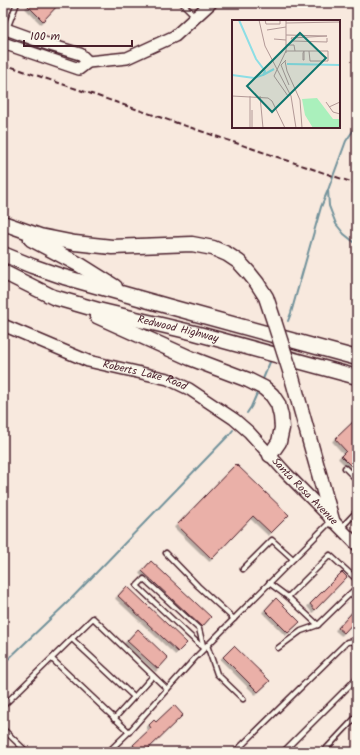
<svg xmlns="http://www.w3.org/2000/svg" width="360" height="755" font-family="Kalam,sans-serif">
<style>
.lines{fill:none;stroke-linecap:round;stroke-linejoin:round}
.stream{stroke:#72929b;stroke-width:2}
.building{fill:#eab0a8;stroke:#4a1f2b;filter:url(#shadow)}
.lane-casing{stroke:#4a1f2b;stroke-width:7}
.secondary-casing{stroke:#4a1f2b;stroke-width:14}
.highway-casing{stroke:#4a1f2b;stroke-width:17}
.lane{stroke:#fbf7ec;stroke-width:4}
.secondary{stroke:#fbf7ec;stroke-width:11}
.highway{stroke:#fbf7ec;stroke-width:14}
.rail{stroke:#4a1f2b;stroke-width:2;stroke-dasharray:6 3;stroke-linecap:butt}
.highway-bridge-casing{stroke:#4a1f2b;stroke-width:17;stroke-linecap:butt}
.highway-bridge{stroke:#fbf7ec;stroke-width:14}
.labels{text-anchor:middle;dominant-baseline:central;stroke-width:3.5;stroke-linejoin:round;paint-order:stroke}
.street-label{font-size:11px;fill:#4a1f2b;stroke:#fbf7ec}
.inset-river{fill:none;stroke:#8ddee5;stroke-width:2}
.inset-road{fill:none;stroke:#b29896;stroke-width:1}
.view{fill:#0f766e;fill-opacity:0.15;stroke:#0f766e;stroke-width:2}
.inset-edge{fill:none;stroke:#4a1f2b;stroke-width:2}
</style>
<defs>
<filter id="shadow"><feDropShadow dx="-2.5" dy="2.5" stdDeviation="0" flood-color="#0004"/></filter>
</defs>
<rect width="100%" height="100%" fill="#f8e9de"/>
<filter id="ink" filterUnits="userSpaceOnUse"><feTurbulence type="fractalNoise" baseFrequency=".025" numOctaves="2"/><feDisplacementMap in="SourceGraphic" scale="8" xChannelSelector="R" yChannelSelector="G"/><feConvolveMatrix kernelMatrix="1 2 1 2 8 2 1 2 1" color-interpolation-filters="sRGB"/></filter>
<g filter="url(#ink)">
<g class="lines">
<g class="stream">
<path d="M357,125L346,141L328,190L329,206L336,224L344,234L354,242L357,243"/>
<path d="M288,321L291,313L321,207L328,190"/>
<path d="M263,379L270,362"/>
<path d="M247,413L251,407L258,391"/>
<path d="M3,664L68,602L229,435L233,430"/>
</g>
</g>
<g class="building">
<path d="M32,3H60L43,21L28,6Z"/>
<path d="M357,418V472L341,456L346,451L335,439Z"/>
<path d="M236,464L289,515L271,533L253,516L212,559L177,525Z"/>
<path d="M151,561L211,617L202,627L142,571Z"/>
<path d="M342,572L347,577L315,610L310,604Z"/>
<path d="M127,586L187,643L178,652L118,596Z"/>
<path d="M276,598L300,622L288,633L265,610Z"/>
<path d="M357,607V619L344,633L338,628Z"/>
<path d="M138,629L168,658L158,669L127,641Z"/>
<path d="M234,646L270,681L258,692L223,657Z"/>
<path d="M174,705L183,715L145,752H140L133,745L151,728L149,725L154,720L156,722Z"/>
</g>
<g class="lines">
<g class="lane-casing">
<g id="lane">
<path d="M182,3L196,17"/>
<path d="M3,39L17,3"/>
<path d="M345,468L357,480"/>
<path d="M341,528L357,511"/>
<path d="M166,553L198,586L234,619"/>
<path d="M243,569L272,540L293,559"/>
<path d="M144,579L199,629L204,649L137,586Z"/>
<path d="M269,583L288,597L318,625L357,587"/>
<path d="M288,597L330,555L357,580"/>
<path d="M72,639L134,697"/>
<path d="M207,645L217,674L243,699"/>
<path d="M278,648L301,631L318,625"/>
<path d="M52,659L129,732"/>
<path d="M3,706L93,618L167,689"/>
<path d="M114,719L153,676"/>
<path d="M3,729L27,752"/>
<path d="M108,752L129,732L196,657L330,522"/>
<path d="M235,752L347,642L357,641"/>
<path d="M283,752L357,678"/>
<path d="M323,752L357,716"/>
</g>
</g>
<g class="secondary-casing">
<g id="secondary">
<path d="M3,28L50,45L80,54L88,62"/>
<path d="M3,43L79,69L88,62L127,58L175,36L211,3"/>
<path id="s1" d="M3,325L88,361L168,379L189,389L234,419L249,432L286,473L357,545"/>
</g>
</g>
<g class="highway-casing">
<g id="highway">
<path d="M3,223L40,236L75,243L112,247L192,244L213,248L227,254L239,262L249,273L257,283L266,297L274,321"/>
<path d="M31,239L80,265L115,287"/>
<path d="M3,254L32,266L64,277L167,306L357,358"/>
<path id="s2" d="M3,272L53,297L98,310L195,333L357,377"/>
<path d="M97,316L190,358L248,380L264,388L272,395L278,404L281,416L282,428L279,442L270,455"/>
<path d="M291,374L332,520"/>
</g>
</g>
<use href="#lane" class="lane"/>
<use href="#secondary" class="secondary"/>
<use href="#highway" class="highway"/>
<path class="rail" d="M3,64L357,184"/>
<g class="highway-bridge-casing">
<path id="highway-bridge" d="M274,321L291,374"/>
</g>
<use href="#highway-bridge" class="highway-bridge"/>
</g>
</g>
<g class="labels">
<g class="street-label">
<text stroke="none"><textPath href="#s2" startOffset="185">Redwood Highway</textPath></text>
<text stroke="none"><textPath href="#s1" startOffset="151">Roberts Lake Road</textPath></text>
<text stroke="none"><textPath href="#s1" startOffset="353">Santa Rosa Avenue</textPath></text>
</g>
</g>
<g transform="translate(232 20)">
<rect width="108" height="108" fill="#f8e9de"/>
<path d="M85,78L101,99H108V108H81L73,95L70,79Z" fill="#aaf0bc"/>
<path class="inset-river" d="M55,44L108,45M0,55L22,58L31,55L33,51L24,39L7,0M31,55L42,49"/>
<path class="inset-road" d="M27,0L33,26L59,76L64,108M33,0L34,4H48V0M54,0V33M54,3L108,2M35,10L54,7M54,15L95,16L59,18M59,18L61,21L95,22V18M42,19L54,20M54,25H62L63,31M54,31H96V41H78L77,31M54,31L42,56L56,76M72,31V40H71V33ZM54,40L49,45L57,65M53,41L55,51L68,80L70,108M0,76L36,78L40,81L53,108M18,76V108M28,76L31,108M94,82L101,92L108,94M97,87L108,82M20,90V108"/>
<path class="view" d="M68,13L94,38L40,92L15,66Z"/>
<rect width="108" height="108" class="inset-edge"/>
</g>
<rect width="360" height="755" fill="none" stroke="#fbf7ec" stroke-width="16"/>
<rect x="8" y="8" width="344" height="739" fill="none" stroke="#4a1f2b" stroke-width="1.5" filter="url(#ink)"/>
<path d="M24 40v6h108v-6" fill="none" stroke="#4a1f2b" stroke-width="2"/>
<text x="30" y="40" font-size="12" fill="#4a1f2b" stroke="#fbf7ec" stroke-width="3" paint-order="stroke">100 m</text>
</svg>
